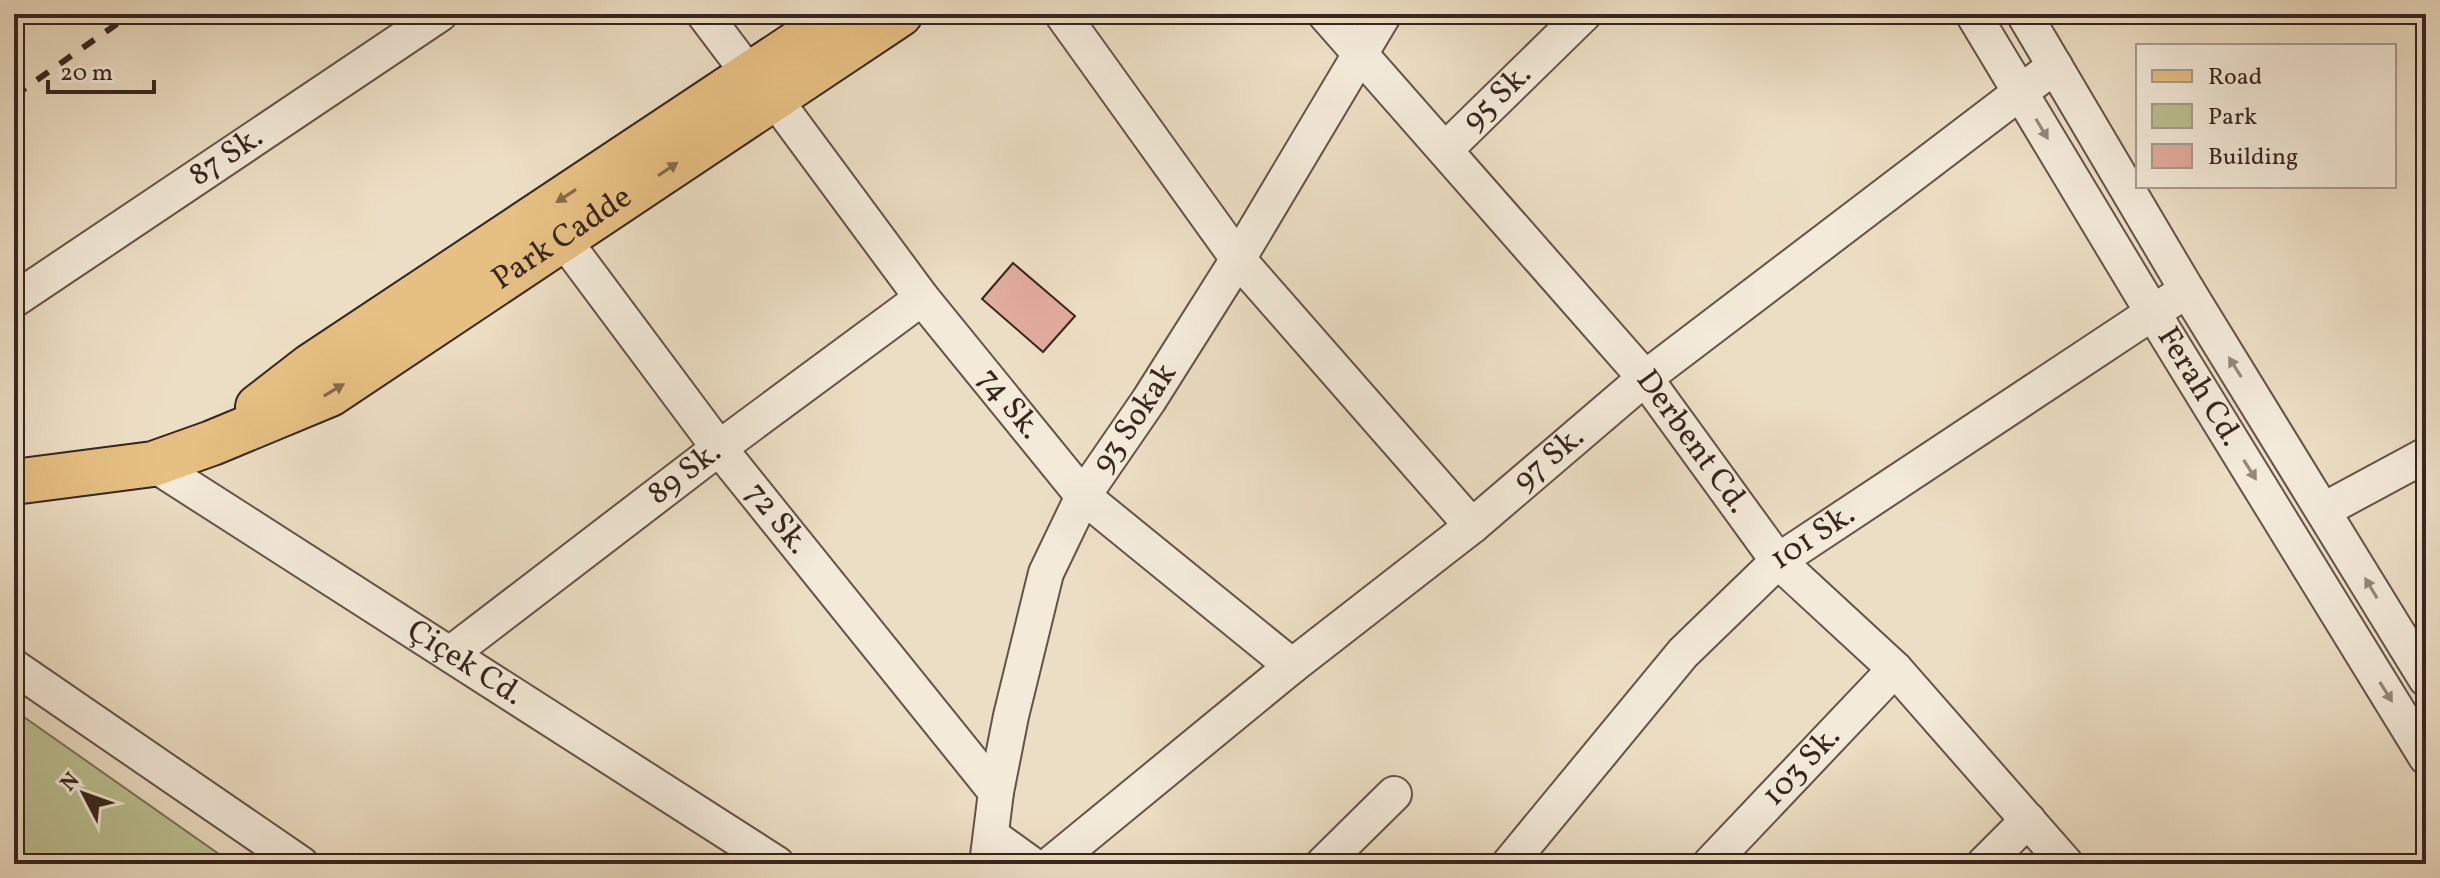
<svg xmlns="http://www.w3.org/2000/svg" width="2440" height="878" font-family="Vollkorn,serif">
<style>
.green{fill:#bcc091;stroke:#7a7258;stroke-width:2}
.building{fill:#e2ac9f;stroke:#37251e;stroke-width:2}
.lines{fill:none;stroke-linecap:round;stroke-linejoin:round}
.minor-casing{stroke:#645348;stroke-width:38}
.major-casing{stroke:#37251e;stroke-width:48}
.minor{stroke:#f3ead9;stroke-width:34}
.major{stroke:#e6bf82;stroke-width:44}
.rail{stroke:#37251e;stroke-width:6;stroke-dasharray:14 14;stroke-linecap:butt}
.oneway{fill:#95887c}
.oneway2{fill:#866a4b}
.labels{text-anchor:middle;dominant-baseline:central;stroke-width:6;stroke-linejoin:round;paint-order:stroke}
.street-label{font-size:32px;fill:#37251e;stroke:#f3ead9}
</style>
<rect width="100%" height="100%" fill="#ecdec4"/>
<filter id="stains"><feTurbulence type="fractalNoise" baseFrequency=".0025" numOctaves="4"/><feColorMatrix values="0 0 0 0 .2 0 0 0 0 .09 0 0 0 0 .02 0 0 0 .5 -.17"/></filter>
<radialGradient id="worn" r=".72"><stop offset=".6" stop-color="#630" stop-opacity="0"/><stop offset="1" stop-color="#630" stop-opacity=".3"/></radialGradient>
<path class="green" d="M14,710L233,864H14Z"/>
<path class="building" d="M1013,263L1075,316L1043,352L982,299Z"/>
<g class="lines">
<g class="minor-casing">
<g id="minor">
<path d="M704,14L750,75"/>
<path d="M1062,14L1238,259L1472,526"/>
<path id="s1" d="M1325,14L1645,378L1778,561L1895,669L2066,864"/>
<path id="s2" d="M1973,14L2153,313L2426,757"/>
<path d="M2024,14L2187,290L2426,679"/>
<path id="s3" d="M774,98L922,298L1083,496L1292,666"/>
<path id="s4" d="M1445,150L1584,14"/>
<path id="s5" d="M563,239L719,448L996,792"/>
<path id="s6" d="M14,300L440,14"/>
<path id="s7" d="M153,464L777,864"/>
<path d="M2324,510L2426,455"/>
<path id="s8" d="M450,654L719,448L922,298"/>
<path d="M14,667L301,864"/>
<path d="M992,836L1031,864"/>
<path id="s9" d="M987,864L996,792L1011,716L1046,573L1083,496L1149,400L1238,259L1384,14"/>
<path id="s10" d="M1051,864L1292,666L1472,526L1645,378L2055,66"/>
<path d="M1323,864L1394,794"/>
<path id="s11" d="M1509,864L1683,653L1778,561L2187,290"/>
<path id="s12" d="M1710,864L1895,669"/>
<path d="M1984,864L2028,820"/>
</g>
</g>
<g class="major-casing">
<g id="major">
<path d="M258,407L311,366L841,14"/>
<path id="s13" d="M14,482L153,464L212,443L330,394L900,14"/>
</g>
</g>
<use href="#minor" class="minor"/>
<use href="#major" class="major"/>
<path class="rail" d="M14,96L131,14"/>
</g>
<defs><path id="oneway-solid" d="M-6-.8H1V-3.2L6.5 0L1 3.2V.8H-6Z" transform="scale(2)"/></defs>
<g class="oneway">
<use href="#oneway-solid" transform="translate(2042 129) rotate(59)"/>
<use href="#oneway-solid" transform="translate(2235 367) rotate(-122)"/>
<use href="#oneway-solid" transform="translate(2250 470) rotate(58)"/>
<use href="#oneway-solid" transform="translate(2371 588) rotate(-121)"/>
<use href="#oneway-solid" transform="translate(2386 692) rotate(58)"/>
</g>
<g class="oneway2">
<use href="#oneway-solid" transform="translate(668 169) rotate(-34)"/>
<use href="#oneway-solid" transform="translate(566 196) rotate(147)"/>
<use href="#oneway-solid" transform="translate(334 390) rotate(-31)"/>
</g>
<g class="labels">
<g class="street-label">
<text stroke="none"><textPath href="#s4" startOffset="74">95 Sk.</textPath></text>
<text stroke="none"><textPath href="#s6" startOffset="256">87 Sk.</textPath></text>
<text stroke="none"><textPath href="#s13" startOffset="610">Park Cadde</textPath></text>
<text stroke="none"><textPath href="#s2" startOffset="436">Ferah Cd.</textPath></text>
<text stroke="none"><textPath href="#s3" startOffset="386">74 Sk.</textPath></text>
<text stroke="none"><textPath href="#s9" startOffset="476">93 Sokak</textPath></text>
<text stroke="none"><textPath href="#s1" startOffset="564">Derbent Cd.</textPath></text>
<text stroke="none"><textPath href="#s10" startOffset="642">97 Sk.</textPath></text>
<text stroke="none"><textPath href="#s8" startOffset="296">89 Sk.</textPath></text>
<text stroke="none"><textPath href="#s5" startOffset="352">72 Sk.</textPath></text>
<text stroke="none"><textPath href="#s11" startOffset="448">101 Sk.</textPath></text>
<text stroke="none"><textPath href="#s7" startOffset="370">Çiçek Cd.</textPath></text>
<text stroke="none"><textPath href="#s12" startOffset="134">103 Sk.</textPath></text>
</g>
</g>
<rect width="2440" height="878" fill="none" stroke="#ecdec4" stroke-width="48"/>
<rect x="16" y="16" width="2408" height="846" fill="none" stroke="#37251e" stroke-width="4"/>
<rect x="24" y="24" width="2392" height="830" fill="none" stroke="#37251e" stroke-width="2"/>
<rect x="2136" y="44" width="260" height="144" fill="#f3ead9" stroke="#a89b8e" stroke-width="2"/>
<rect x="2152" y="70" width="40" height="12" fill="#e6bf82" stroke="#a89b8e" stroke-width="2"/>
<text x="2208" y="84" font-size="24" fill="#37251e">Road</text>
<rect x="2152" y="104" width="40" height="24" fill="#bcc091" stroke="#a89b8e" stroke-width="2"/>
<text x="2208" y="124" font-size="24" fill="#37251e">Park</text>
<rect x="2152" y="144" width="40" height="24" fill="#e2ac9f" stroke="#a89b8e" stroke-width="2"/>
<text x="2208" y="164" font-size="24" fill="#37251e">Building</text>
<g transform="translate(84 794) rotate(311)" stroke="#f3ead9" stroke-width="6" paint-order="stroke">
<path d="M0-6L14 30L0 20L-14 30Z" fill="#37251e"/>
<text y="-12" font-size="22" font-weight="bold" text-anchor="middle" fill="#37251e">N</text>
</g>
<path d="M48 80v12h106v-12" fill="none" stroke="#37251e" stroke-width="4"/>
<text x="60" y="80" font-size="24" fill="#37251e" stroke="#f3ead9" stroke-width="6" paint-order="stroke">20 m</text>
<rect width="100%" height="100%" filter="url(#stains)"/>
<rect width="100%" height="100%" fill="url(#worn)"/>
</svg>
